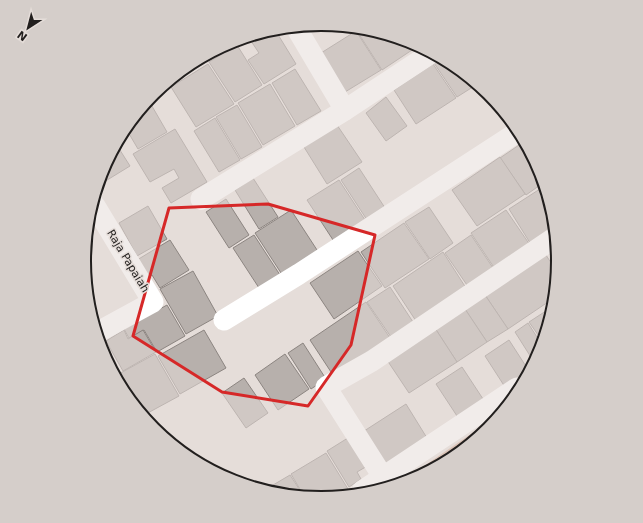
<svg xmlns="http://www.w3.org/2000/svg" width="643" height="523" font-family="'DejaVu Sans',sans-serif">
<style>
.green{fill:#cfa791}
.building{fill:#b7b0ac;stroke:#8c8581}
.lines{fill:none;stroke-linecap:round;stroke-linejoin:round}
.minor{stroke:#fff;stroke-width:21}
.marked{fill:none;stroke:#d62828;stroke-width:3;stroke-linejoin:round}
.labels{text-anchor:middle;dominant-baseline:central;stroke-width:3;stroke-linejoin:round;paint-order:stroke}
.street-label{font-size:11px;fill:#221f1e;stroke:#e5ddd9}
.rim{fill:none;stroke:#221f1e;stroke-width:2}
</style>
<rect width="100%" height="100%" fill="#e5ddd9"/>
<path class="green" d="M500,414L489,430L412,481L408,482L405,479Z"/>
<g class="building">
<path d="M356,31L381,70L345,92L321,53Z"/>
<path d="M357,31L407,41L412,50L382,70Z"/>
<path d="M277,33L296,64L264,84L248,60L259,53L249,38Z"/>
<path d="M237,45L262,85L235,102L209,62Z"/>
<path d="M439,60L476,85L457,97L434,63Z"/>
<path d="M208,64L234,104L196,127L171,87Z"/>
<path d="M433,64L456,98L416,124L394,90Z"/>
<path d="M295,69L321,111L297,125L272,83Z"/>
<path d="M270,84L295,126L263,145L238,103Z"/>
<path d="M386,97L407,126L386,141L366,113Z"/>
<path d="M149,101L167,132L138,149L128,132Z"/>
<path d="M237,105L262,147L241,159L216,117Z"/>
<path d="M215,118L240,160L219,172L194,131Z"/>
<path d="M337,125L362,162L327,184L304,147Z"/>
<path d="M175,129L207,182L171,203L162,188L179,178L174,169L150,182L133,154Z"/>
<path d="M522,143L541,171L543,183L526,195L500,158Z"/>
<path d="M118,147L130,166L99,185L102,170Z"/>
<path d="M500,157L525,194L477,226L452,190Z"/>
<path d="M359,168L387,211L369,223L341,180Z"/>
<path d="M253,178L278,217L259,229L235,190Z"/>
<path d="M339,180L367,223L335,243L307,200Z"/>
<path d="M543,187L545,191L553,232L532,246L509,209Z"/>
<path d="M226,199L249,235L229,248L206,212Z"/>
<path d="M148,206L167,239L137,256L119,223Z"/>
<path d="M429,207L453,243L430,259L405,222Z"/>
<path d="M291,210L319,253L283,276L255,233Z"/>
<path d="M506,210L530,245L495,269L471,233Z"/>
<path d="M404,223L429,259L385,288L361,252Z"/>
<path d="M254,235L282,278L261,291L233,248Z"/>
<path d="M471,235L495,271L469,288L445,253Z"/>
<path d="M170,240L189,270L160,288L152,275L148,277L137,260Z"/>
<path d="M358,251L382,286L334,319L310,283Z"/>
<path d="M443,252L466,288L416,321L393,286Z"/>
<path d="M544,252L557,272L551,300L508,329L483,292Z"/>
<path d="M193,271L218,316L186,334L160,289Z"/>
<path d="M390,287L413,322L391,337L367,302Z"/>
<path d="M483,292L508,329L487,342L463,306Z"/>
<path d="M366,302L390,338L333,375L310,340Z"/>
<path d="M167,305L185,336L157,352L144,330L129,338L124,329Z"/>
<path d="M463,306L487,342L457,362L433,325Z"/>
<path d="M549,309L543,342L529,322Z"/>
<path d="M528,323L542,345L541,353L534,362L515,332Z"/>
<path d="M433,325L457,362L409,393L385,357Z"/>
<path d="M124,330L128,339L143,330L156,352L123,371L106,341Z"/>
<path d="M204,330L226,368L180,394L158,356Z"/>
<path d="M509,340L529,371L505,387L485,356Z"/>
<path d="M303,343L326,379L311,389L288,353Z"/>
<path d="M155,354L179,396L144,415L117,375Z"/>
<path d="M285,354L309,389L278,410L255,375Z"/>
<path d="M462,367L485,402L459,419L436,384Z"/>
<path d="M244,378L268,413L246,428L222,393Z"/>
<path d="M406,404L427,438L382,466L361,433Z"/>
<path d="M351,436L369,465L357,472L361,479L349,487L327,451Z"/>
<path d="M326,453L348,489L337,496L321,499L304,496L291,474Z"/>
<path d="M290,475L303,495L268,488Z"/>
</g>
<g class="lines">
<g class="minor">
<path d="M297,29L345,110"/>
<path d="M201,199L345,110L430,54"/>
<path d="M95,206L153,302L98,332"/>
<path d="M224,320L299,274L516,133"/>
<path d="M383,477L326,387L372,361L554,238"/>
<path d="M362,491L517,388"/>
</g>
</g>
<path d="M0 0H643V523H0ZM268,204L375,235L351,345L308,406L222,392L133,336L169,208Z" fill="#e5ddd9" fill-opacity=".55" fill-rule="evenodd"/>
<path class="marked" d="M268,204L375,235L351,345L308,406L222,392L133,336L169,208Z"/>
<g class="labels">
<g class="street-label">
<text transform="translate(128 261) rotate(59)">Raja Papaiah</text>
</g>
</g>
<path d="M0 0H643V523H0ZM91 261a230 230 0 1 1 460 0a230 230 0 1 1-460 0Z" fill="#d5ceca" fill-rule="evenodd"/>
<path class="rim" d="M91 261a230 230 0 1 1 460 0a230 230 0 1 1-460 0Z"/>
<g transform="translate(28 28) rotate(216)" stroke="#e5ddd9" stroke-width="3" paint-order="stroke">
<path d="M0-3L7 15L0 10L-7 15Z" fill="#221f1e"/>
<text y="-6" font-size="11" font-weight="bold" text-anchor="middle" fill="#221f1e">N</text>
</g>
</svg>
